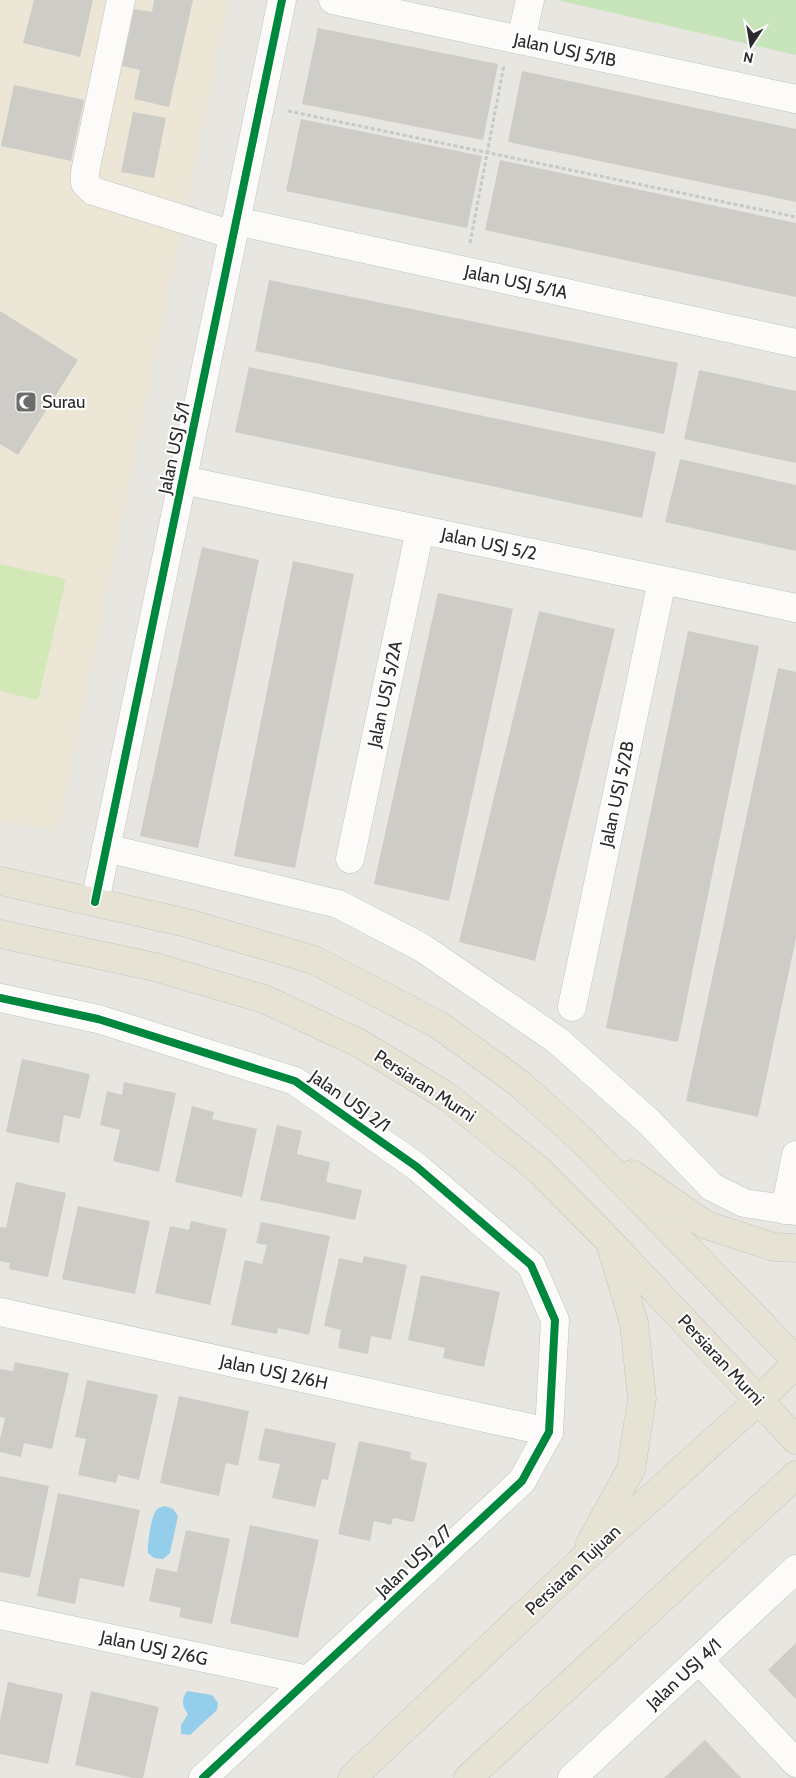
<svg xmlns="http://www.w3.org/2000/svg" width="796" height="1778" font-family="Cabin,sans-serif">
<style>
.education{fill:#ebe6d5}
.green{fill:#c8e4ba}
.pitch{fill:#d2e8b7}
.water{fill:#95ceea}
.building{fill:#cdccc7}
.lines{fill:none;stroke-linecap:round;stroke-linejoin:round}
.minor-casing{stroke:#c2c2c1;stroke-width:29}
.major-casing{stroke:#c5c4c1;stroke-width:29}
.path{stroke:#c8c8c7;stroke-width:3;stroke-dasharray:4 2.5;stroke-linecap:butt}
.minor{stroke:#fcfbfa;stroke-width:28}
.major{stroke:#e6e3d4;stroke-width:28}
.cycleway-casing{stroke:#fff;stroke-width:11}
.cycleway{stroke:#00873e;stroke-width:8}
.labels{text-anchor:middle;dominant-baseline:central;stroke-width:4;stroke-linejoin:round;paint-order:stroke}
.street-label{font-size:18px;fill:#2b2b2b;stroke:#fff}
.poi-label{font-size:18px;fill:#2b2b2b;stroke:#fff;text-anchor:start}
</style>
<rect width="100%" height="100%" fill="#e8e6e0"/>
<path class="education" d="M0,0H229L58,832L0,820Z"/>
<path class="green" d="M557,0H796V55Z"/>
<path class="pitch" d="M0,564L66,579L38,700L0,691Z"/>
<g class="water">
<path d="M165,1506L173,1509L178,1516L170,1553L163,1559L154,1558L148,1553C147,1546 151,1519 155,1512C157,1508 161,1507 165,1506Z"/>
<path d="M187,1691L212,1695L218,1703L217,1710L190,1735L181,1734V1725L188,1714C182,1706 181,1700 187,1691Z"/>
</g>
<g class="building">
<path d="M34,0H93L80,57L23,43Z"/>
<path d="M154,0H193L169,107L134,99L140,70L122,66L134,9L152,12Z"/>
<path d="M318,28L498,64L483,140L302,104Z"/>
<path d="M522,71L796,129V202L508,142Z"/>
<path d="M14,85L84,100L71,161L1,146Z"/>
<path d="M133,112L166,118L154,178L121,172Z"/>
<path d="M301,119L482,156L467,228L286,191Z"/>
<path d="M500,160L796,223V297L485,230Z"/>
<path d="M269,280L678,363L664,434L255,351Z"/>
<path d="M0,311L78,360L18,455L0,444Z"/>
<path d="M249,367L656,452L642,518L235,432Z"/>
<path d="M699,370L796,391V463L684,439Z"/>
<path d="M680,459L796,485V551L665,522Z"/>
<path d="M202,547L259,560L198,848L140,836Z"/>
<path d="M293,561L354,574L295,868L234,856Z"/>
<path d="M438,593L513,609L449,901L374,884Z"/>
<path d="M539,611L615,629L535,961L459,942Z"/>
<path d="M688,631L759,646L678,1042L606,1028Z"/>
<path d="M778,668L796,672V938L758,1117L686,1101Z"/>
<path d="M22,1059L90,1074L80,1119L64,1115L59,1143L6,1132Z"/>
<path d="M124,1082L176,1093L159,1172L113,1161L120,1130L100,1125L107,1091L122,1095Z"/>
<path d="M192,1106L214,1112L212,1119L257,1129L242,1197L175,1182Z"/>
<path d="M277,1125L302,1131L297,1154L330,1162L326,1182L362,1190L355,1220L260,1200Z"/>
<path d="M16,1182L66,1193L48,1277L9,1269L10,1263L0,1261V1227L6,1228Z"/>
<path d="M78,1206L150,1221L135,1294L62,1279Z"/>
<path d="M191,1221L227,1229L210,1305L155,1293L170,1226L189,1230Z"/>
<path d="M261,1222L330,1236L309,1335L278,1328L277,1334L231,1325L245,1260L262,1264L267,1245L256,1243Z"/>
<path d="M364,1256L407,1265L391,1340L371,1336L368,1354L338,1348L341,1330L324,1326L339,1258L362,1263Z"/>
<path d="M421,1275L500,1292L484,1367L443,1358L445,1348L408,1340Z"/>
<path d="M15,1362L69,1373L52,1449L24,1443L21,1457L0,1452V1439L5,1418L0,1417V1369L13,1371Z"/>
<path d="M87,1380L158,1395L139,1480L118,1475L116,1483L78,1475L86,1439L75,1437Z"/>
<path d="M179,1396L249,1411L238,1466L226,1463L219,1496L160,1483Z"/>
<path d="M265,1428L336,1443L328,1480L322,1479L315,1507L272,1498L280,1464L258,1460Z"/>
<path d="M359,1441L411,1452L410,1459L427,1463L414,1522L393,1518L391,1525L374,1521L370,1541L338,1534Z"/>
<path d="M0,1476L49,1486L30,1578L0,1572Z"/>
<path d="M58,1493L140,1510L124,1587L80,1578L75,1604L37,1596Z"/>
<path d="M250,1525L319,1540L298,1638L230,1623Z"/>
<path d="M186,1530L230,1539L212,1624L179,1617L181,1608L149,1601L156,1568L177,1572Z"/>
<path d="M796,1643V1699L768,1670Z"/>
<path d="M8,1682L63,1694L48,1764L0,1754V1720Z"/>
<path d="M91,1691L159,1707L143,1778H133L75,1765Z"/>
<path d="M705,1740L741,1778H664Z"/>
</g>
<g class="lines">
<g class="minor-casing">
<g id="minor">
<path d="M121,0L85,172V183L93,191L233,235"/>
<path d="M333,0L796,99"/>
<path d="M521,40L530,0"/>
<path d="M236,221L796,343"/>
<path d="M183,480L796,608"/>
<path d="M106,848L338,904L421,947L557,1040L649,1122L712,1187L744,1203L796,1211"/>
<path d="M350,859L420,530"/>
<path d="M95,902L282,0"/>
<path d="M0,998L98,1019L295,1081L417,1167L531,1265L555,1320L549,1432L522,1481L203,1778"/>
<path d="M572,1007L662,581"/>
<path d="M785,1210L796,1155"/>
<path d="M0,1312L549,1432"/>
<path d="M0,1615L308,1680"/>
<path d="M699,1660L796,1763"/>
<path d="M572,1778L796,1569"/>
</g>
</g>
<g class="major-casing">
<g id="major">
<path d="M0,881L187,923L314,960L439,1025L520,1084L583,1141L796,1360"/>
<path d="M0,934L155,967L264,999L359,1043L448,1097L539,1170L610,1242L796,1440"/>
<path d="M632,1174L706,1225L774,1247L796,1248"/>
<path d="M590,1544L631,1469L642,1399L634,1323L611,1246"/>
<path d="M352,1778L580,1562L759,1400L796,1364"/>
<path d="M468,1778L796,1475"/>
</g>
</g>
<g class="path">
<path d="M288,111L796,217"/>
<path d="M470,243L504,65"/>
</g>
<use href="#minor" class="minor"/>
<use href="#major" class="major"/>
<g class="cycleway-casing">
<g id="cycleway">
<path d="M95,902L282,0"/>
<path d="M0,998L98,1019L295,1081L417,1167L531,1265L555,1320L549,1432L522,1481L203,1778"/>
</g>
</g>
<use href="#cycleway" class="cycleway"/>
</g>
<defs>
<g id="mosque-square" transform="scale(1.125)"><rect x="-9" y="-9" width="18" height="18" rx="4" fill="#6d6c6a" stroke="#fff"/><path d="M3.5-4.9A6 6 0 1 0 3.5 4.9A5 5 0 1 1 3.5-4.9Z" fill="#fff"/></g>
</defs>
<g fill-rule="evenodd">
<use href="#mosque-square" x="26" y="402"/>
</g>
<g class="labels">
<g class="street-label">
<text transform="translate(565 50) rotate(12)">Jalan USJ 5/1B</text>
<text transform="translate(516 282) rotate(12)">Jalan USJ 5/1A</text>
<text transform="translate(174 448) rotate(-78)">Jalan USJ 5/1</text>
<text transform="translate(489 544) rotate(12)">Jalan USJ 5/2</text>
<text transform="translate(385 694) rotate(-78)">Jalan USJ 5/2A</text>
<text transform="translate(617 794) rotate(-78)">Jalan USJ 5/2B</text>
<text transform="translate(425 1086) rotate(33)">Persiaran Murni</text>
<text transform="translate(350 1101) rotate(35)">Jalan USJ 2/1</text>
<text transform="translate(721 1360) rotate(47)">Persiaran Murni</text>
<text transform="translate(274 1372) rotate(12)">Jalan USJ 2/6H</text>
<text transform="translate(414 1561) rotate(-43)">Jalan USJ 2/7</text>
<text transform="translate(573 1570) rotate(-43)">Persiaran Tujuan</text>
<text transform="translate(154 1648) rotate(12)">Jalan USJ 2/6G</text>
<text transform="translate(684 1674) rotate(-43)">Jalan USJ 4/1</text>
</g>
<g class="poi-label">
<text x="42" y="402">Surau</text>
</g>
</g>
<g transform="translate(751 45) rotate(192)" stroke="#ffffff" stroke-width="4" paint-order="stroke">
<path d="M0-4L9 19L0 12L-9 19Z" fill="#2b2b2b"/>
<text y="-8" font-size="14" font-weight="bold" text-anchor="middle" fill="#2b2b2b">N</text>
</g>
</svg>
